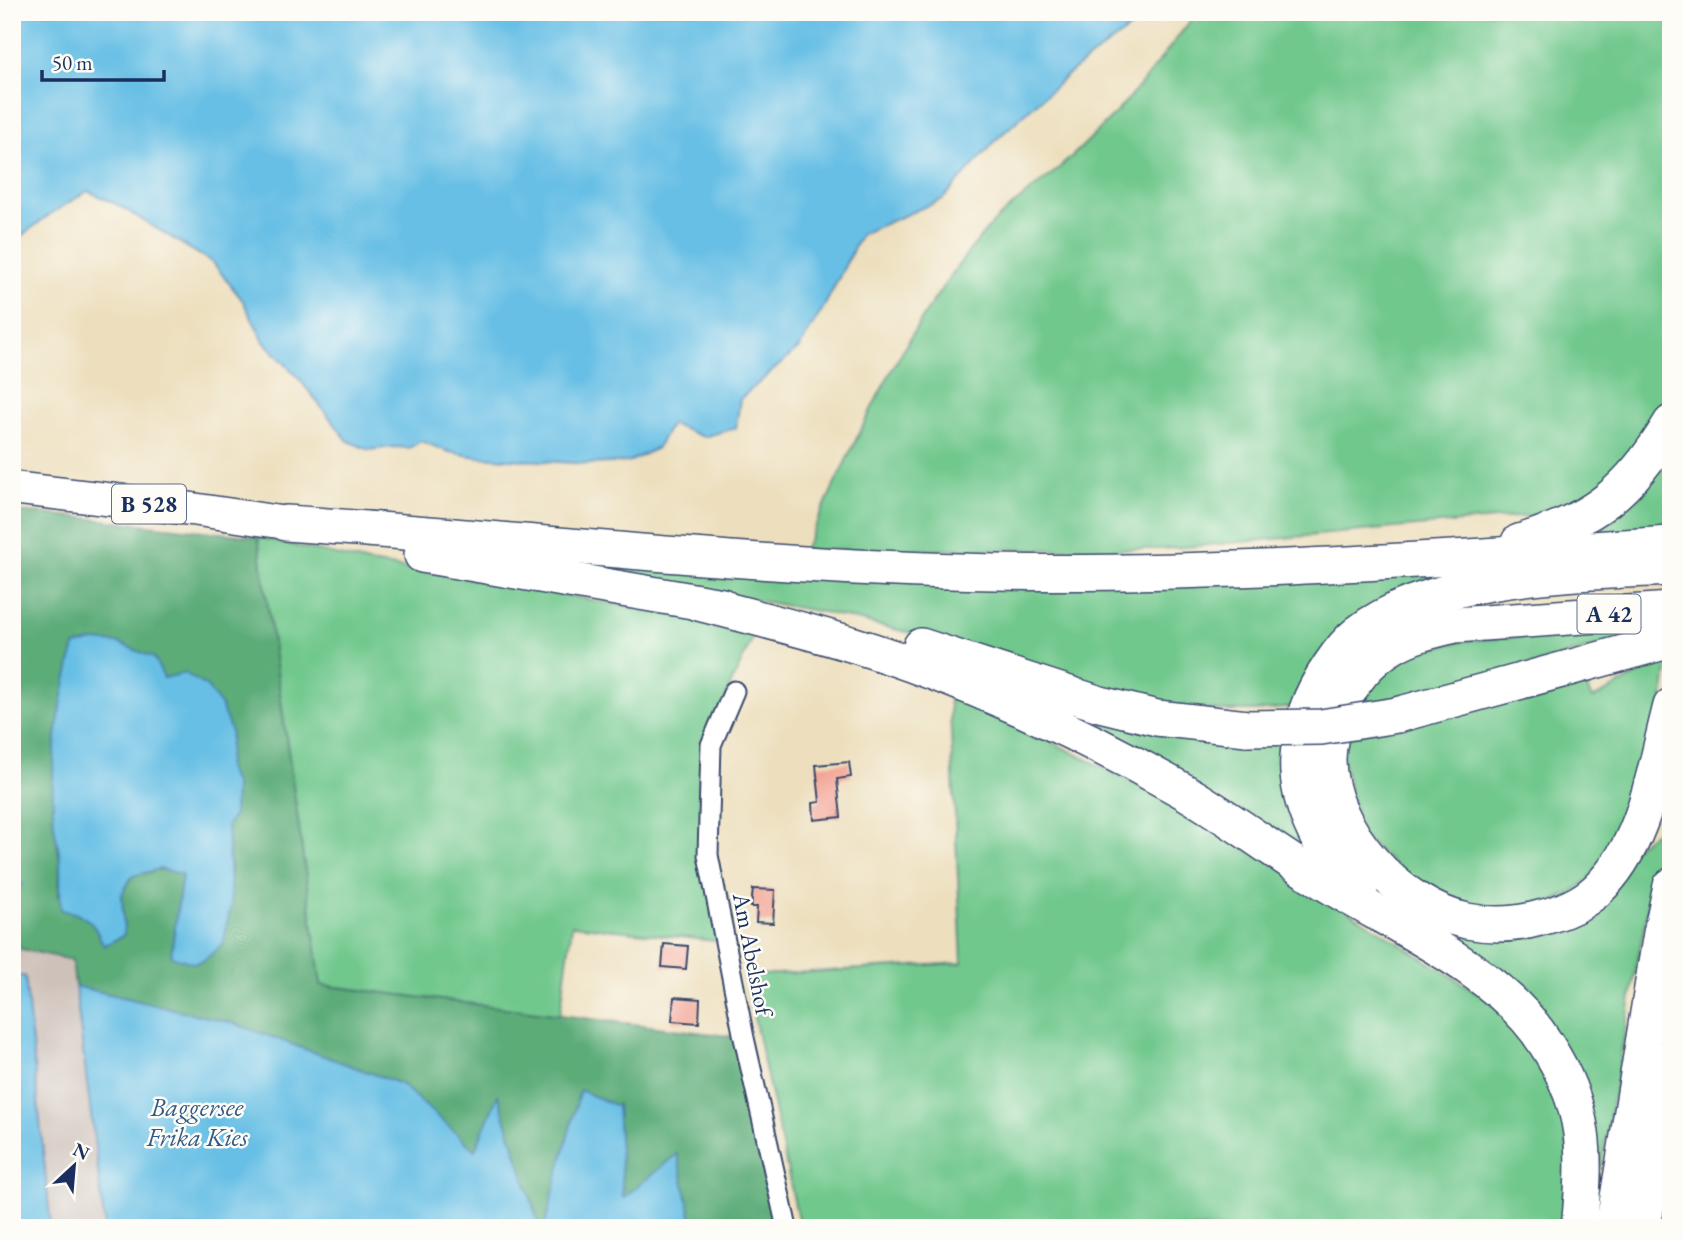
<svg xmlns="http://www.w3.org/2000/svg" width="1683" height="1240" font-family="'EB Garamond',serif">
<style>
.industrial{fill:#cec1ba}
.green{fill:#71c88d;stroke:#467c76;stroke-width:2}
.forest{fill:#5cac78;stroke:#3c6e6b;stroke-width:2;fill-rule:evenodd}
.water{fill:#68bfe5;stroke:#4277a2;stroke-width:2}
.building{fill:#f2a696}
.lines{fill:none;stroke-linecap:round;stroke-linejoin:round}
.minor-casing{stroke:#3a496c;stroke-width:23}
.trunk-casing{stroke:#3a496c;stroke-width:35}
.motorway-casing{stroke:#3a496c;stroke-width:38}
.minor{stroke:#fff;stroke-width:19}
.trunk{stroke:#fff;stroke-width:32}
.motorway{stroke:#fff;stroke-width:35}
.motorway-bridge-casing{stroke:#3a496c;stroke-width:38;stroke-linecap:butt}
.motorway-bridge{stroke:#fff;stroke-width:35}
.labels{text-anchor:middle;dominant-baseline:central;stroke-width:5;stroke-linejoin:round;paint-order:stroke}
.shield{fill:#fdfcf7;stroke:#5f6c8c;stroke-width:2}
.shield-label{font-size:23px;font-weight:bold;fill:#1b2f5e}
.street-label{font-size:24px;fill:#1b2f5e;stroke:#fdfcf7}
.water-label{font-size:26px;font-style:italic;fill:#325a86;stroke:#fdfcf7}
</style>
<rect width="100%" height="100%" fill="#fdfcf7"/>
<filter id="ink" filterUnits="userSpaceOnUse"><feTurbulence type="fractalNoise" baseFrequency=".0143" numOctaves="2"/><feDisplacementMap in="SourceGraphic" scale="14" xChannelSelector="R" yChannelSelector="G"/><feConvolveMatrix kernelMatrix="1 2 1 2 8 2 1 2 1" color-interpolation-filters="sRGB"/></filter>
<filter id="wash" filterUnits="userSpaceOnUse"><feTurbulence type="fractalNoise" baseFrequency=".00686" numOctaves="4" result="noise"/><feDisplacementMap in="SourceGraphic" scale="28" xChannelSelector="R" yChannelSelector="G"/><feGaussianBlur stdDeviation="1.57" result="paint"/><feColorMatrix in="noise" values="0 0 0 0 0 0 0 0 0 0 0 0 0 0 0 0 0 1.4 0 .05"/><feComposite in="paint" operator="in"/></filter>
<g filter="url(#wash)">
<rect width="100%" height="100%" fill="#eddfbd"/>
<path class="industrial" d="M12,947L73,960L105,1228H51L25,976H12Z"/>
<g class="green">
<path d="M1197,12H1671V391L1657,427L1604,485L1563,513L1162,549L804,550C855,441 905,326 984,233C1004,210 1029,193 1052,174C1070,159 1086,143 1102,127C1137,92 1167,51 1197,12Z"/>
<path d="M1671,442V533L1543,544Z"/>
<path d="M258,537L369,563L463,577L757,629L729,688L711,745L708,855L725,942L572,925L560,1015L321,985Z"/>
<path d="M496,554L1483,573L1293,707L1257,711H1218L1148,701L953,643L822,612Z"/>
<path d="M1671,625L1449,689L1349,707L1392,658L1462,641Z"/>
<path d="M1668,662L1660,723L1634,808L1584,887L1523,914L1431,897L1360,834L1338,739L1631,666L1587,688L1592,699C1619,687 1640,670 1668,662Z"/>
<path d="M949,691L1193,812L1495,1004L1535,1052L1556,1097L1566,1133L1569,1166L1562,1228H800L745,976L962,963Z"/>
<path d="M1023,698L1293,738L1323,860Z"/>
<path d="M1657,831L1663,832L1639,953L1601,1166L1596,1165L1583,1089L1351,868L1359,858L1514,932Z"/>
</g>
<path class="forest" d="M12,512L47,514L258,537L321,985L744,1038L787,1228H694L677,1154L623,1199L617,1106L544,1228H540L498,1096L475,1151L401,1084L233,1023L75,986L72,960L12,947L16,924L12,897L22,884L14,876L19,857L12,850L14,829L12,808ZM58,729L231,732L227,768L235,786L227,825L231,878L223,944L203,961L193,963L178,906L182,874L160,869L132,876L122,894L124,935L104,945L92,922L59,898L60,861L54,824L53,775Z"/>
<g class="water">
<path d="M12,12H1142L1133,26L1071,72L998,138L943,199L861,234L825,305L799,348L740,399L736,428L703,437L671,424L657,448L629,462L590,464L478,457L449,452L421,441L409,448L394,447L369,450L348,441L296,375L264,342L243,301L213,263L116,204L88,191L49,215L12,243Z"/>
<path d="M94,641L119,643L154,658L164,678L185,673L207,687L221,706L231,732L227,768L235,786L234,815L227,825L231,905L223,944L203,961L193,963L171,956L182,874L160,869L132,876L122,894L124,935L104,946C92,921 89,915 61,910C59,894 61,878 60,861C60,849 55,836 54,824C49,765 59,702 75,646Z"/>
<path d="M12,850L19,857L14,876L23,884L12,897Z"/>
<path d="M12,976H25L51,1228H12Z"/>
<path d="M75,986L233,1023L401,1084L475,1150L498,1095L540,1228H105Z"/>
<path d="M580,1090L617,1106L623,1198L677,1154L694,1228H544Z"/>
</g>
<g id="blocks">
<g class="building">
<path d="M849,762L851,777L837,779L841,817L814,820L813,803L820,802L816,765Z"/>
<path d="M753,889L775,890L773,923L756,922L757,907H751Z"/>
<path d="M664,944L688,946L686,969L662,967Z"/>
<path d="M674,997L700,999L699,1023L672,1021Z"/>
</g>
</g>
</g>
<g filter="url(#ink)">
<use href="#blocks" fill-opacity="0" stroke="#3a496c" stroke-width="2"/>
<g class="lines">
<g class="minor-casing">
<path id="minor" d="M734,691L711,745L708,855L744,1038L787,1228"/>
</g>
<g class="trunk-casing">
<path id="trunk" d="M12,488L192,509L286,523"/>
</g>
<g class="motorway-casing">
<g id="motorway">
<path d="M286,523C523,539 758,568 995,572C1221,576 1446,558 1671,544"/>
<path d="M1519,542C1594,520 1631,490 1671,423"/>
<path d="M422,555L722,606"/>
<path d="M699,603C749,616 801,629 851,644C962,678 1079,732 1180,789C1233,819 1280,857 1332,887C1403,930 1501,972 1546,1044C1587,1107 1587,1155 1579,1228"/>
<path d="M1671,610L1455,625C1435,630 1413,634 1395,645C1368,660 1349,685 1339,713C1333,727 1328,743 1328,759C1328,829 1399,907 1467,921C1492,926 1516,925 1540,918C1560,913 1581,905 1597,890C1646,844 1654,769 1671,706"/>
<path d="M921,646L1100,704L1157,718L1247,728"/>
<path d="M1397,715L1671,640"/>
<path d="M1360,894C1321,856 1287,793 1301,738C1303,727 1304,716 1308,707C1316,684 1340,647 1358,633C1433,574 1578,573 1671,568"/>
<path d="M1613,1228L1661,933L1671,886"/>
<path d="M1643,1228L1671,1057"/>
</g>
</g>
<use href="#minor" class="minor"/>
<use href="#trunk" class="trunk"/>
<use href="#motorway" class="motorway"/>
<g class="motorway-bridge-casing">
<path id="motorway-bridge" d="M1247,728L1321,727L1397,715"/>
</g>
<use href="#motorway-bridge" class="motorway-bridge"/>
</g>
</g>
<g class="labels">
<g class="shield">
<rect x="112" y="484.5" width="74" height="39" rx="5"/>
<rect x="1577.5" y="594.5" width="63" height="39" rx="5"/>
</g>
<g class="shield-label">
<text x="149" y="504">B 528</text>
<text x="1609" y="614">A 42</text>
</g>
<g class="street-label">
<text transform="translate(753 954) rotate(79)">Am Abelshof</text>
</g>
<g class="water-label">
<text x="197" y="1107">Baggersee<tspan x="197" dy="30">Frika Kies</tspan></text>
</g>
</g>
<rect width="1683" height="1240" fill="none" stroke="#fdfcf7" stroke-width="42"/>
<g transform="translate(74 1166) rotate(26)" stroke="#fdfcf7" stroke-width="5" paint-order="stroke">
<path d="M0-5L12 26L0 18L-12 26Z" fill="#1b2f5e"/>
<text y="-10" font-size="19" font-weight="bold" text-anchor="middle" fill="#1b2f5e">N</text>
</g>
<path d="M42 70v10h122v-10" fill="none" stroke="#1b2f5e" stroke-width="3.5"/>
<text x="52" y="70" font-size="21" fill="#1b2f5e" stroke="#fdfcf7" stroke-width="5" paint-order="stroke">50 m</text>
</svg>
